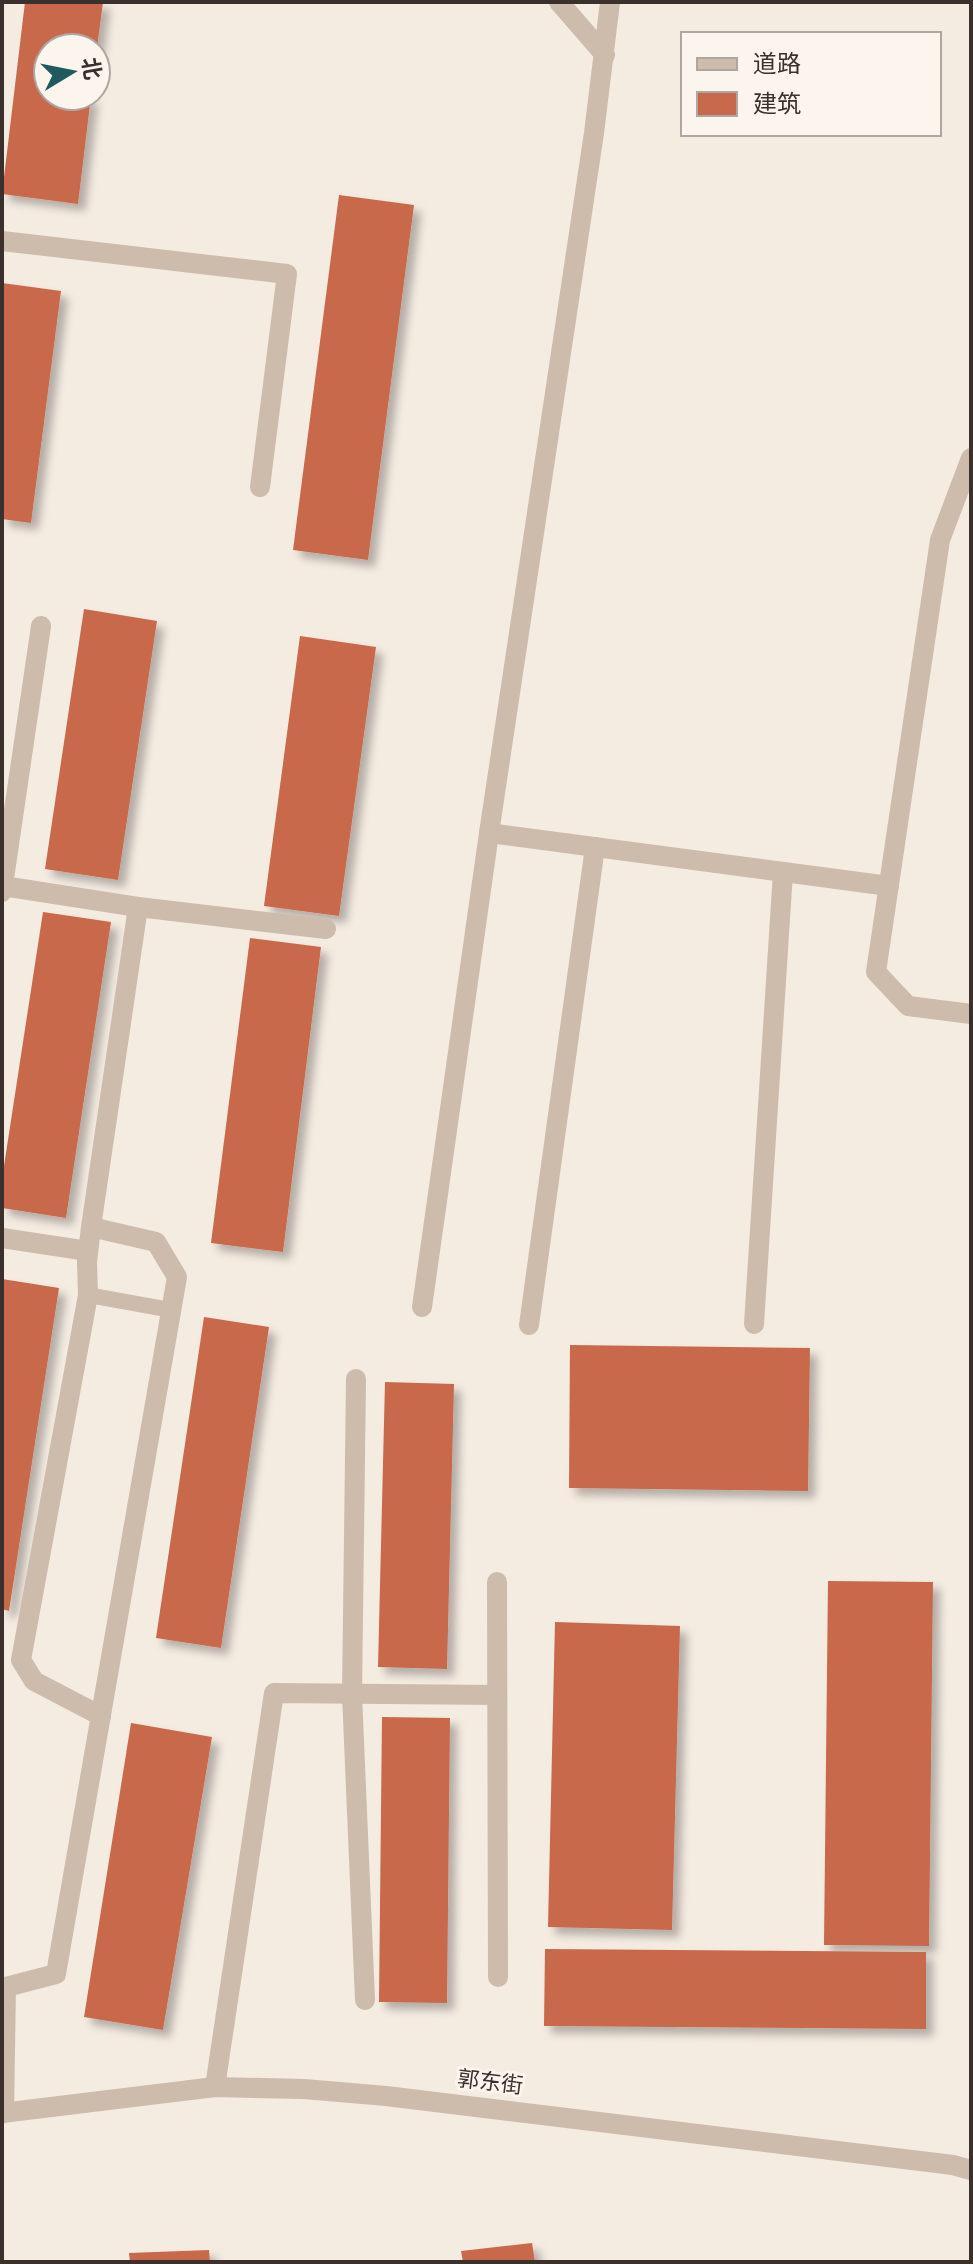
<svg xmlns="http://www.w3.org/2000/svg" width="973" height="2264" font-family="Overpass,'Noto Sans SC',sans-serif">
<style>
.building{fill:#c8694b;filter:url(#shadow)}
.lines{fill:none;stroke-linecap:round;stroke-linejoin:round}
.service{stroke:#cdbbac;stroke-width:16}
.minor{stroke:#cdbbac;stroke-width:20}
.labels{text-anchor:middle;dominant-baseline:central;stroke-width:6;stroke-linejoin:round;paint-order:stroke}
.street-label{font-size:22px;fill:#3b302b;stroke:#fbf5ee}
</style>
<defs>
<filter id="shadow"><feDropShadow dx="7" dy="7" stdDeviation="4" flood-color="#0004"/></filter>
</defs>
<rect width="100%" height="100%" fill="#f4ebe1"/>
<g class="building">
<path d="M25,2H103L97,48H48V96H91L78,204L2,194Z"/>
<path d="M339,195L414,205L368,560L293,550Z"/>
<path d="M2,283L61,291L31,523L2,519Z"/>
<path d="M84,609L157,621L118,880L45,869Z"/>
<path d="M300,636L376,647L339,916L264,906Z"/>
<path d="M43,912L111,922L66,1218L2,1208V1179Z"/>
<path d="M250,938L321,947L283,1252L211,1243Z"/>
<path d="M2,1279L59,1288L9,1611L2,1609Z"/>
<path d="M204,1317L269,1327L221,1648L156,1638Z"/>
<path d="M570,1345L810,1348L808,1491L569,1488Z"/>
<path d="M385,1382L454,1384L447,1669L378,1667Z"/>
<path d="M828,1581L933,1582L929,1946L824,1945Z"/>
<path d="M555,1622L680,1626L672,1930L548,1927Z"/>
<path d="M382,1717L450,1718L447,2003L379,2002Z"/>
<path d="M131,1723L212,1737L163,2030L84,2017Z"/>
<path d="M545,1949L926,1952V2029L544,2026Z"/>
<path d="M532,2243L535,2262H463L461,2251Z"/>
<path d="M209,2250L210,2262H130L129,2253Z"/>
</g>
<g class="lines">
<path class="service" d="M88,1295L171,1310"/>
<g class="minor">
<path d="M559,2L605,55"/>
<path d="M2,241L287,274L260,487"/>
<path d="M971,458L940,540L876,972L908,1006L971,1014"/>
<path d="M489,833L889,886"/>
<path d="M3,886L138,907L326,929"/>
<path d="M2,892L41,626"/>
<path d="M2,1238L88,1251"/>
<path d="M422,1307L489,833L594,133L610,2"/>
<path d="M754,1324L783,872"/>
<path d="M529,1325L595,847"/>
<path d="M356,1379L352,1694L365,2000"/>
<path d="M497,1582L498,1977"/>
<path d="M101,1716L34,1681L21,1660L88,1295L87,1262L91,1227L138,907"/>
<path d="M215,2087L274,1693L497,1695"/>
<path d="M2,2113L215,2087L304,2089L386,2096L953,2165L971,2170"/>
<path d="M4,2113L6,1987L56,1974L177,1277L156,1242L91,1227"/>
</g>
</g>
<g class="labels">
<g class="street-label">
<text transform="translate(490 2084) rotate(7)">郭东街</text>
</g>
</g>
<rect width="973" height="2264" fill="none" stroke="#3b302b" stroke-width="8"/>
<rect x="681" y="32" width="260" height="104" fill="#fbf5ee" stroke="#aea6a0" stroke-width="2"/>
<rect x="697" y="58" width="40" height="12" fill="#cdbbac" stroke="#aea6a0" stroke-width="2"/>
<text x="753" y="72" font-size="24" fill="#3b302b">道路</text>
<rect x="697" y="92" width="40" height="24" fill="#c8694b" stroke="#aea6a0" stroke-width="2"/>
<text x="753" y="112" font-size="24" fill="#3b302b">建筑</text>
<g transform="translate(72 72) rotate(80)"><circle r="38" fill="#fbf5ee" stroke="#aea6a0" stroke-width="2"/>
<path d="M0-6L14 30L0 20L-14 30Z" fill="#1f5a5e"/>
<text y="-12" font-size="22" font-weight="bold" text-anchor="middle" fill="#3b302b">北</text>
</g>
</svg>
